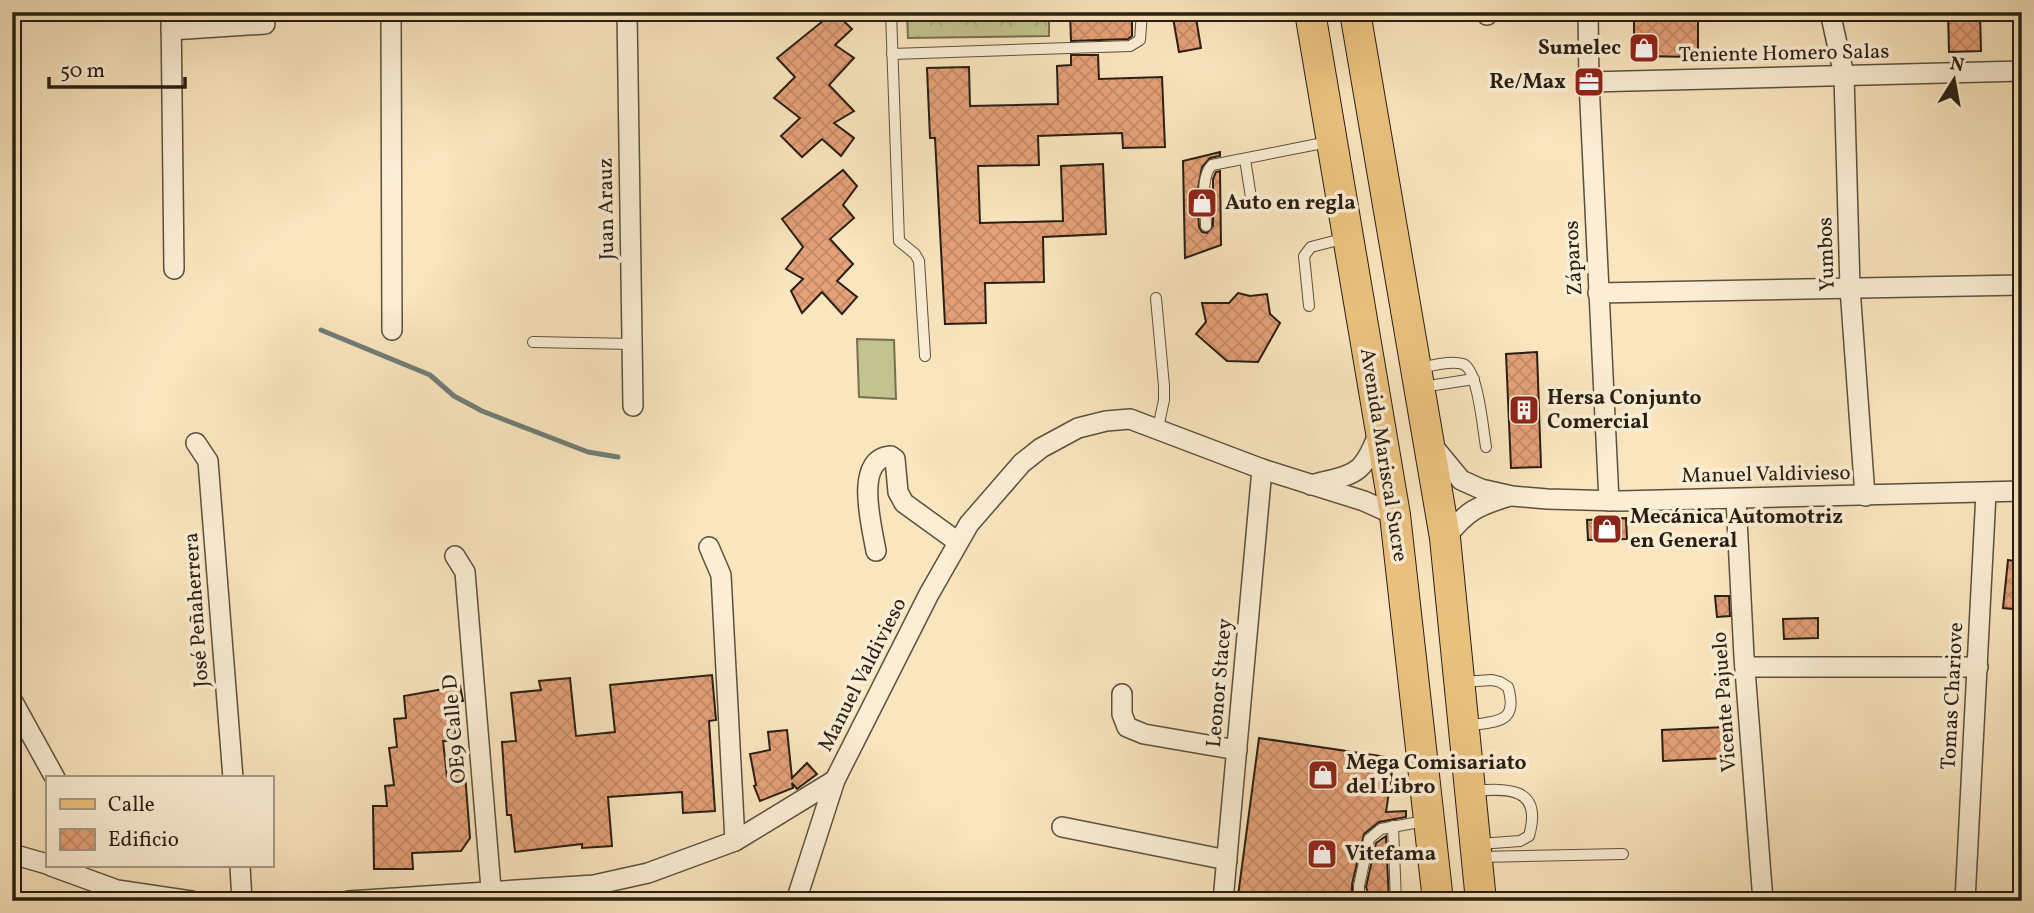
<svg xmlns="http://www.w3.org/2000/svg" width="2034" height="913" font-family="Vollkorn,serif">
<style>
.park{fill:url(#park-crowns);stroke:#767050;stroke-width:2}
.pitch{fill:#c2c38e;stroke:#767050;stroke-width:2}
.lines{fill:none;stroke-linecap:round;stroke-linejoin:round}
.stream{stroke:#707d76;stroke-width:5}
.building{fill:url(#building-cross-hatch);stroke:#291e12;stroke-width:2}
.lane-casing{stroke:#5d503d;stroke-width:12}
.street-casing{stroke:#5d503d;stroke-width:22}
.primary-casing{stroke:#291e12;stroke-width:32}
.lane{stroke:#fbeed5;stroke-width:10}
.street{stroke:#fbeed5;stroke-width:19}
.primary{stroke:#ecc27f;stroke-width:30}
.labels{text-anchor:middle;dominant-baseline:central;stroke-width:7;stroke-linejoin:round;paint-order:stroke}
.poi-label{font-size:21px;font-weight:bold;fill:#291e12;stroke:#fbeed5;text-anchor:start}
.street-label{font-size:21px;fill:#291e12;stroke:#fbeed5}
</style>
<defs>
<pattern id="park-crowns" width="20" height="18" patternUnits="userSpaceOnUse" patternTransform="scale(1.75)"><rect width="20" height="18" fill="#c2c38e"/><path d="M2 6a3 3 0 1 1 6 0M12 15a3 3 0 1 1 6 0" fill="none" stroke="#a7a779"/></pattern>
<pattern id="building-cross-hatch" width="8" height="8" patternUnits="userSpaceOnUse" patternTransform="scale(1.75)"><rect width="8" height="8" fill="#e5a178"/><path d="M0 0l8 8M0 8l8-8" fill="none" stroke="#c48a67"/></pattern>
</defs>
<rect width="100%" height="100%" fill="#f9e5be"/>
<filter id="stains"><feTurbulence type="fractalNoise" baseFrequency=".00286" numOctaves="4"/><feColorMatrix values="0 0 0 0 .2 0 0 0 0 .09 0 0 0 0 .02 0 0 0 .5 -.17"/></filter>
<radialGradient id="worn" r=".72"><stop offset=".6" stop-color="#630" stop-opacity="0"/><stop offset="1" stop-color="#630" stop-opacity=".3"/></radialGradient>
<path class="park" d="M907,12H1049V36L908,38Z"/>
<path class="pitch" d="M857,339L894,340L896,399L859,397Z"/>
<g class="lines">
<path class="stream" d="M321,330L430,375L454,396L482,411L588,452L618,457"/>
</g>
<g class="building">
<path d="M834,12L852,29L835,45L854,58L829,85L854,111L834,123L854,138L841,156L822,139L802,157L781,136L800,118L774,98L795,77L777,58Z"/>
<path d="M1070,12H1132V36L1128,39L1071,41Z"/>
<path d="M1172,12H1195L1201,48L1179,52Z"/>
<path d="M1634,12H1698V57L1634,56Z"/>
<path d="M1948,12H1980L1981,51L1949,52Z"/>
<path d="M1071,55H1098L1099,79L1162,77L1165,147L1123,148L1122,133L1038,136L1039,165L978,166L980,223L1063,221L1061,166L1103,164L1106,234L1043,237L1044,282L985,283L986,323L945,324L935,138H930L927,68L969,67L970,106L1058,104L1057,66L1071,65Z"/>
<path d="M1220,152V156L1210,158L1202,167L1197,194L1199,227L1202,232L1207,233L1213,226V179L1216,172L1220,171L1221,245L1185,258L1183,161Z"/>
<path d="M843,170L857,186L843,205L854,218L830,239L853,264L837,281L857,297L842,314L822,292L802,313L791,291L803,279L786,269L803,247L782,219Z"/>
<path d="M1238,293L1250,296L1267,294L1270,314L1280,323L1258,362L1227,361L1196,334L1206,322L1202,303H1229Z"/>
<path d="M1537,352L1541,467L1511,468L1506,354Z"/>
<path d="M1626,518L1627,539L1588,540L1587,520Z"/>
<path d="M2008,560L2022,562V610L2003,608Z"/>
<path d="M1715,596H1729L1730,616L1717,617Z"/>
<path d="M1818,618V638L1784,639L1783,619Z"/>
<path d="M712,675L716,720L709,721L715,811L683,813L682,792L608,797L612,846L582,848V844L515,852L511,815H507L502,742L516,741L511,693L541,690L539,681L570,678L576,736L615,732L610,685Z"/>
<path d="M460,686L463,701L454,702L456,741H443L447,776L465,773L470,838L461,851L412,853L413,869H374L373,806H387L385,786L394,785L389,748L397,747L394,719L406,718L404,696Z"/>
<path d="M1725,727L1727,758L1663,761L1662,730Z"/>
<path d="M787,730L792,778L807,763L817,774L797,789L792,783L793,788L760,801L754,786L756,785L750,754L770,750L768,732Z"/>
<path d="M1259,738L1394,758L1386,812L1406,811V817L1379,822L1364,834L1352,884V895L1355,901H1284L1238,896Z"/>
<path d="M1386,836L1389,901H1371L1366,887L1376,843Z"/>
</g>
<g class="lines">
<g class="lane-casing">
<g id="lane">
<path d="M891,12L899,241L915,254L919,261L925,356"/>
<path d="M892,54L1130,46L1140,40L1142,12"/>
<path d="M1245,159L1252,204"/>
<path d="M1206,226C1206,209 1199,178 1212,165L1328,142"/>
<path d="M1156,298L1164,386V400L1158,428"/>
<path d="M1309,306L1304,256L1311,247L1346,238"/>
<path d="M533,342L632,344"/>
<path d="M1419,368C1432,366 1450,360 1463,364C1478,369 1483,430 1486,447"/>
<path d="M1422,387L1474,379"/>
<path d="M1462,682L1492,680L1500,682L1508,687C1519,725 1495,721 1466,726"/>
<path d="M1473,791C1508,788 1543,787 1529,836L1520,841L1479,844"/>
<path d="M1393,826L1396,901"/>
<path d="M1480,857L1623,854"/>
<path d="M1364,901L1359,894V886L1369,839L1381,829L1425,821"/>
</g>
</g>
<g class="street-casing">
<g id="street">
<path d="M171,12L174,269"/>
<path d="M391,12L392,330"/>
<path d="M627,12L633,406"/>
<path d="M1487,12V15"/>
<path d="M1588,12L1589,82L1609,501"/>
<path d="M1830,12L1844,75L1850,288L1865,496"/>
<path d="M171,30L265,24"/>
<path d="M1589,82L2022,71"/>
<path d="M1598,293L2022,285"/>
<path d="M196,443L208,461L233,778"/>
<path d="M1433,446L1461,480L1481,489L1512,496L1547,499L1620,501L2022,491"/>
<path d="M1311,485C1357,473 1362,477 1380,430"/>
<path d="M1736,499L1744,657L1763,901"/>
<path d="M1445,538C1467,511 1476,506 1510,496"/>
<path d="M709,547L721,575L735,841"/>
<path d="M876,551C872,527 853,458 891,456L895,459L898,492L904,503L958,542"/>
<path d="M455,556L465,572L492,901"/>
<path d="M1745,667H1978"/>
<path d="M1122,694V714L1127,727L1144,734L1237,750"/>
<path d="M12,700L55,778"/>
<path d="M1062,827L1227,860"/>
<path d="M12,854L47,864"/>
<path d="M51,866L117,890L191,901"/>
<path d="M240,866L242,901"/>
<path d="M349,901L594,885L648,873L735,841L835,780"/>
<path d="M796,901L835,780L929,594L969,524L1022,463L1041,448L1078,428L1106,421L1130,419L1262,469L1364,501L1395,515"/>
<path d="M1223,901L1262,469"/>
<path d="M1965,901L1986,493"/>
</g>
</g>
<g class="primary-casing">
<g id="primary">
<path d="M1310,12L1395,515L1438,901"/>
<path d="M1355,12L1445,538L1481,901"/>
</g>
</g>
<use href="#lane" class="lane"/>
<use href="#street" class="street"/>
<use href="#primary" class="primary"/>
</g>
<defs>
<g id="shop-square" transform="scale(1.575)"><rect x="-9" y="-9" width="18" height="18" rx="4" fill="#8f2418" stroke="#fbeed5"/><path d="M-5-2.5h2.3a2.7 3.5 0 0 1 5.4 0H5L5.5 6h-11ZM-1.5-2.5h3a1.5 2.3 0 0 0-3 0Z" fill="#fff"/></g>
<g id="office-square" transform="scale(1.575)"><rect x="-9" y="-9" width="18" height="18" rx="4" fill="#8f2418" stroke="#fbeed5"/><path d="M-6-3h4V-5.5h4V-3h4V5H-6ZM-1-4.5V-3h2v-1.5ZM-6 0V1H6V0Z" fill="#fff"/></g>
<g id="building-square" transform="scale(1.575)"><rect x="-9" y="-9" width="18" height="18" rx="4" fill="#8f2418" stroke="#fbeed5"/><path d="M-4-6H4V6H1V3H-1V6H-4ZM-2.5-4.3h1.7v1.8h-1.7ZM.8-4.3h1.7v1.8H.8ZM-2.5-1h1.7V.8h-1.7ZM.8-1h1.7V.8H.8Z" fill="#fff"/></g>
</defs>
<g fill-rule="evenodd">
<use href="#shop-square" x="1644" y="48"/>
<use href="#office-square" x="1589" y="82"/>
<use href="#shop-square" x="1202" y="203"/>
<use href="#building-square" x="1524" y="410"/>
<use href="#shop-square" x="1607" y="529"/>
<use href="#shop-square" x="1323" y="775"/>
<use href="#shop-square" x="1322" y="854"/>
</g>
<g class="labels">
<g class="poi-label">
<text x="1621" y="48" text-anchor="end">Sumelec</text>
<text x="1566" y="82" text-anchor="end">Re/Max</text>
<text x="1225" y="203">Auto en regla</text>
<text x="1547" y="398">Hersa Conjunto<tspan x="1547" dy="24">Comercial</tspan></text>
<text x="1630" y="517">Mecánica Automotriz<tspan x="1630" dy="24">en General</tspan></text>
<text x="1346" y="763">Mega Comisariato<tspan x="1346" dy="24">del Libro</tspan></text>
<text x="1345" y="854">Vitefama</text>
</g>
<g class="street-label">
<text transform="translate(1784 54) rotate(-1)">Teniente Homero Salas</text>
<text transform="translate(607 209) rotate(-91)">Juan Arauz</text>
<text transform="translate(1827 254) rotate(-92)">Yumbos</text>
<text transform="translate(1574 258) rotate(-93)">Záparos</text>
<text transform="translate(1383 455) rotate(81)">Avenida Mariscal Sucre</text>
<text transform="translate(1766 475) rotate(-1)">Manuel Valdivieso</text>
<text transform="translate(197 610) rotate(-94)">José Peñaherrera</text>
<text transform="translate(863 675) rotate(-63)">Manuel Valdivieso</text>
<text transform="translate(1220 683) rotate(-85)">Leonor Stacey</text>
<text transform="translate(1953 696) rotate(-87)">Tomas Chariove</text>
<text transform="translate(1725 702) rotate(-94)">Vicente Pajuelo</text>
<text transform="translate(455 729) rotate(-95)">OE9 Calle D</text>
</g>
</g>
<rect width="2034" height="913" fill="none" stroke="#f9e5be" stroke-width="42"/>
<rect x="14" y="14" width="2006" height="885" fill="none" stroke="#291e12" stroke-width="3.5"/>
<rect x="21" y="21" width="1992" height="871" fill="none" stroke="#291e12" stroke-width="2"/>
<rect x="46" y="776" width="228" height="91" fill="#fbeed5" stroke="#a79b87" stroke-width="2"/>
<rect x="60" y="799" width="35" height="10" fill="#ecc27f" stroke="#a79b87" stroke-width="2"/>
<text x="108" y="811" font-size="21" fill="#291e12">Calle</text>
<rect x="60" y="829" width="35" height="21" fill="url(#building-cross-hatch)" stroke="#a79b87" stroke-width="2"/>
<text x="108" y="846" font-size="21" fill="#291e12">Edificio</text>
<g transform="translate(1954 80) rotate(11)" stroke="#fbeed5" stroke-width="5" paint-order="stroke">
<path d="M0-5L12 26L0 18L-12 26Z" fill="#291e12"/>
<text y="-10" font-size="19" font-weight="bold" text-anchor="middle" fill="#291e12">N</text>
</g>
<path d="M49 77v10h136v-10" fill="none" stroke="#291e12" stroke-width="3.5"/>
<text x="60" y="77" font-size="21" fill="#291e12" stroke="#fbeed5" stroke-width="5" paint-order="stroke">50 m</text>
<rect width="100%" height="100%" filter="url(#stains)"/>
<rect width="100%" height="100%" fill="url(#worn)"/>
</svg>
